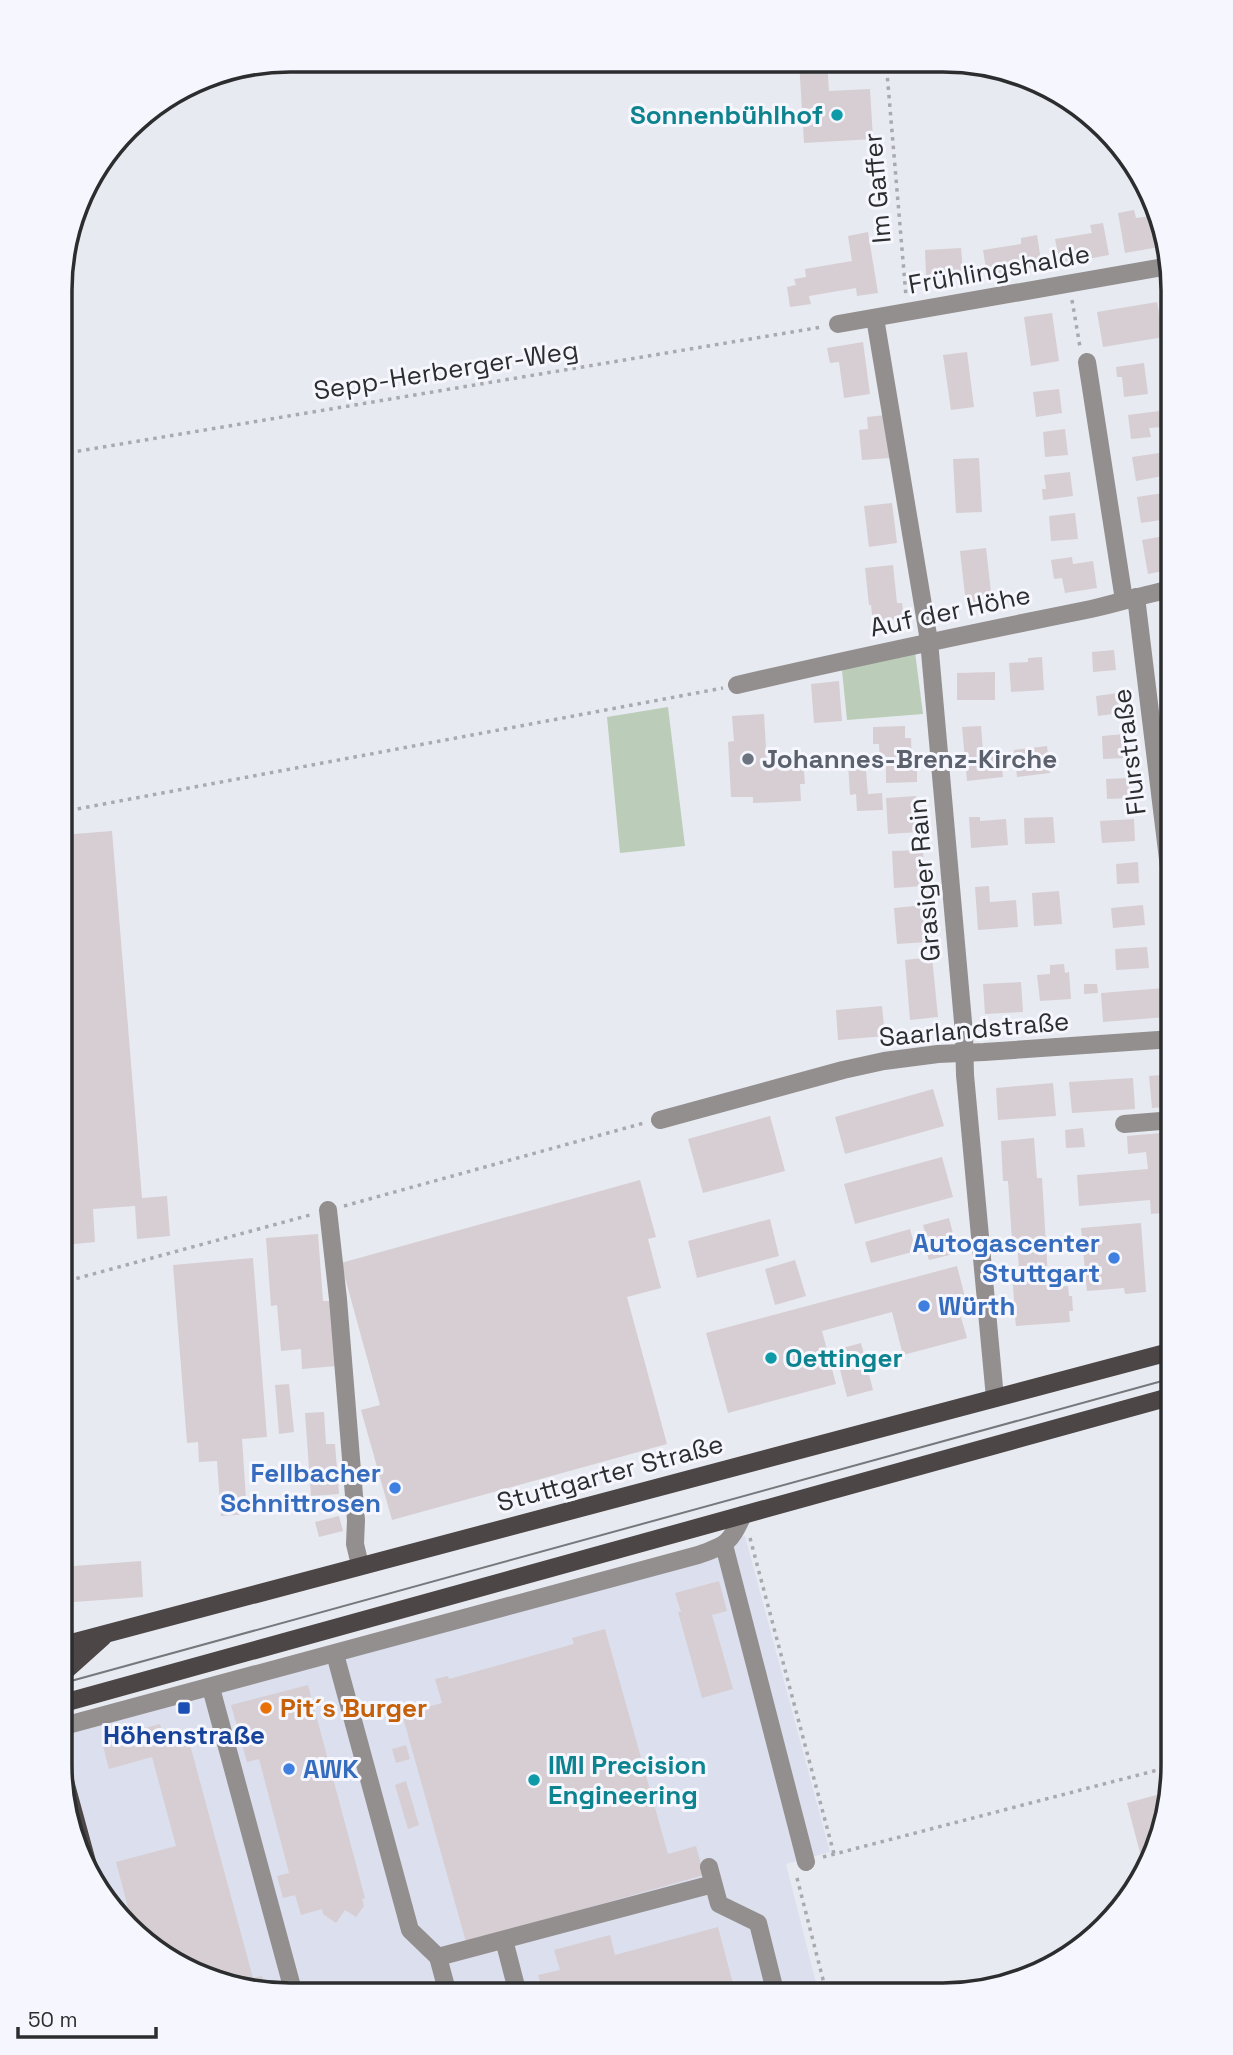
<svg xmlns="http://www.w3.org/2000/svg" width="1233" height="2055" font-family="'Space Grotesk',sans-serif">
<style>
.built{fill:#dcdfed}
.green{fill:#bbcdb8}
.building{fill:#d6ced2}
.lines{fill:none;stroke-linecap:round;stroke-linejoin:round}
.path{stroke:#a8aaaf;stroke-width:3.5;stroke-dasharray:3.5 5;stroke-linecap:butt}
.minor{stroke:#938f8f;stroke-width:18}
.major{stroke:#4c4646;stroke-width:18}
.tram{stroke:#76787c;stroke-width:2}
.culture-dot{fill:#0f9aa8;stroke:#f6f7fe;stroke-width:2.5}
.worship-dot{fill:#6b7280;stroke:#f6f7fe;stroke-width:2.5}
.shop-dot{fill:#3f7fe0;stroke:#f6f7fe;stroke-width:2.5}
.transit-dot{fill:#1a4fb4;stroke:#f6f7fe;stroke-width:2.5}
.food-dot{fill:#e8710a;stroke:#f6f7fe;stroke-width:2.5}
.labels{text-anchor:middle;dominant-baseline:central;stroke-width:6;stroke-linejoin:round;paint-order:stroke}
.culture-label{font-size:26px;font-weight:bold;fill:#0d838f;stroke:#f6f7fe;text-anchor:start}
.street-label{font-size:26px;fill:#2c2d2f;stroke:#f6f7fe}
.worship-label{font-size:26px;font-weight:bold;fill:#5b616d;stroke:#f6f7fe;text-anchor:start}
.shop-label{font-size:26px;font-weight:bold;fill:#366cbe;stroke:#f6f7fe;text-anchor:end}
.food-label{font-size:26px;font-weight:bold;fill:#c56008;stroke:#f6f7fe;text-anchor:start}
.transit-label{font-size:26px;font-weight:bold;fill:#164399;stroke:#f6f7fe}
.rim{fill:none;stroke:#2c2d2f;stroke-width:3.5}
</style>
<rect width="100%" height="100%" fill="#e8eaf1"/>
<path class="built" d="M745,1536L830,1852L786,1864L819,1995L260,1994L149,1948L77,1853L60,1765V1735Z"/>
<g class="green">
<path d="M915,652L923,714L847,720L842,670Z"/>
<path d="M668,707L685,846L620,853L607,717Z"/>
</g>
<g class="building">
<path d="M799,61H827L829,91L870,89L873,139L804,143Z"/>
<path d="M1134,210L1136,218L1159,215L1165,246L1125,253L1118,213Z"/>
<path d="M1103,223L1109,255L1060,264L1055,239L1092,233L1090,225Z"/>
<path d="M868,232L878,293L857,296L856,288L809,296L811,304L790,307L787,287L796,285L794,279L806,277L805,269L852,261L848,236Z"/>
<path d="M1037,235L1042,266L987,275L983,250L1021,244V238Z"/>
<path d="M961,248L963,274L926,276L925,250Z"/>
<path d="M1157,302L1164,337L1103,347L1097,312Z"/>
<path d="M1052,313L1059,361L1031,366L1024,317Z"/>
<path d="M863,342L870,394L844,398L839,362L830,363L827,348Z"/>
<path d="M967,352L974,407L951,410L943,355Z"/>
<path d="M1144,363L1148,394L1124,397L1122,377H1117L1116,367Z"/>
<path d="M1059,389L1062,413L1036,417L1033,392Z"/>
<path d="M1159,411L1161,427L1149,428L1151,437L1131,439L1128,415Z"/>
<path d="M886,415L890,458L862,460L859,430L868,429L867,417Z"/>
<path d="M1065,429L1068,455L1045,457L1043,432Z"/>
<path d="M1159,453L1163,476L1136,481L1132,457Z"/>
<path d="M979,458L982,512L956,513L953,459Z"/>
<path d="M1070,472L1073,496L1043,500L1042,489H1046L1044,475Z"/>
<path d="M1163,493L1168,519L1141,523L1137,497Z"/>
<path d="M892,503L897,543L869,547L864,506Z"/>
<path d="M1075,513L1078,539L1051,541L1049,516Z"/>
<path d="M1169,535L1173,557V569L1148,574L1142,540Z"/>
<path d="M986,548L992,601L966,604L960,551Z"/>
<path d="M1072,557L1073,564L1093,561L1097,588L1065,593L1062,578L1054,579L1051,560Z"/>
<path d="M893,565L897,603H902L904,617H898L899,619L873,622L871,605H869L865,568Z"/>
<path d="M1114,650L1116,670L1093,672L1092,652Z"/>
<path d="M1042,657L1044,690L1011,692L1009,663L1028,662V658Z"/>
<path d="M995,672V700H957V673Z"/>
<path d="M839,681L842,721L814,723L811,684Z"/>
<path d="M1118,693L1120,713L1098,716L1096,696Z"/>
<path d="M764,714L767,765H782V760L803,758L805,784H800L801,801L753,803V797H731L728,742L734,741L732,716Z"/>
<path d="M905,726V738H911L912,761L917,760V782L886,783V761L880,762L879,744H873V727Z"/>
<path d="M981,726L983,752L1000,751L1003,777L967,781L962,727Z"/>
<path d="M1125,734L1126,758L1103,759L1102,736Z"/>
<path d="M1047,746L1050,773L1017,777L1014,750Z"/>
<path d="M865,760L868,794L882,793L883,810L857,811L856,794L850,795L848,762Z"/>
<path d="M1128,778L1130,798L1107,799L1106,779Z"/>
<path d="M916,796L918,832L888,834L886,798Z"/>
<path d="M969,817H980V821L1006,819L1008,845L971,848Z"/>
<path d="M1053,817L1055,843L1025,844L1024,818Z"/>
<path d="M1134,819L1135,841L1102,843L1100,821Z"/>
<path d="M112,831L142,1198L167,1196L170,1236L137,1239L135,1206L93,1209L95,1242L65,1245L60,1184L61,835Z"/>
<path d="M923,850L924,886L894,888L892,851Z"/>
<path d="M1138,862L1139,883L1117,884L1116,864Z"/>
<path d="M989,886L990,902L1016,900L1018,927L978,930L975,887Z"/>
<path d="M1059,891L1062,924L1034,926L1032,893Z"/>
<path d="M925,905L928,942L897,944L894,908Z"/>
<path d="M1143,905L1145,925L1113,928L1111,908Z"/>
<path d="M1147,947L1149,968L1116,970L1115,949Z"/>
<path d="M932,957L938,1017L910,1020L905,960Z"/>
<path d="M1064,964L1065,973L1069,972L1071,999L1040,1001L1037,975L1050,974V965Z"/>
<path d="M1021,982L1023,1012L985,1014L983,984Z"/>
<path d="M1084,984H1097L1098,993L1084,994Z"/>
<path d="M1165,988L1167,1017L1103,1022L1101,993Z"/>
<path d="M882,1006L885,1036L838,1040L836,1010Z"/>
<path d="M1173,1074V1106L1152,1108L1149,1076Z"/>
<path d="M1133,1078L1135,1109L1072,1113L1069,1082Z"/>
<path d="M1053,1083L1056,1116L998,1120L996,1088Z"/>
<path d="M933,1089L944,1126L845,1154L835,1117Z"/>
<path d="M770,1116L785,1171L703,1193L688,1139Z"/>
<path d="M1083,1128L1085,1147L1066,1148L1065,1130Z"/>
<path d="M1173,1132V1212L1151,1214L1150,1200L1079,1206L1077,1175L1148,1169L1146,1152L1128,1154L1127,1136Z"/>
<path d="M1034,1138L1037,1178H1042L1048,1279L1053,1278L1054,1287L1068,1286L1069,1296H1072L1073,1311H1069L1070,1322L1016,1326L1015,1317H1013L1011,1300L1014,1301L1012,1270L1019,1269L1017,1240H1012L1008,1181H1003L1001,1141Z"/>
<path d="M942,1157L953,1197L855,1224L844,1184Z"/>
<path d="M640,1180L656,1237L648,1239L661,1288L627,1297L667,1444L392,1520L361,1410L380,1405L341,1263Z"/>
<path d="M949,1218L958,1253L929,1260L926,1251L930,1250L923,1225Z"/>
<path d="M770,1219L779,1256L697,1278L688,1241Z"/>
<path d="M1141,1223L1146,1292L1125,1294L1124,1288L1087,1291L1081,1228Z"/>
<path d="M910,1229L916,1251L871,1263L865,1242Z"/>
<path d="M318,1234L323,1301H332L337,1366L302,1369L301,1349L281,1351L277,1305L271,1306L266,1238Z"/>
<path d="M1173,1251V1284L1166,1285L1164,1252Z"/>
<path d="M253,1258L267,1437L242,1439L247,1514L221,1516L217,1461L199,1462L198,1442L187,1443L173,1265Z"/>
<path d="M795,1260L806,1296L775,1305L765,1269Z"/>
<path d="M957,1266L965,1297L956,1300L967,1338L903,1355L892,1312L822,1331L836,1384L728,1413L706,1333Z"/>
<path d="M861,1343L873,1390L847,1397L835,1350Z"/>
<path d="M289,1384L294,1432L279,1434L275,1385Z"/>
<path d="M324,1412L326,1444H335L339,1494L311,1496L305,1413Z"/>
<path d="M339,1516L343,1531L319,1537L315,1522Z"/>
<path d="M141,1561L143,1597L60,1603V1567Z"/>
<path d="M719,1581L727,1611L712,1615L733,1689L702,1698L678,1612H681L675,1593Z"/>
<path d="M605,1629L668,1854L696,1846L704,1875L466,1942L402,1714L442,1703L435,1679L448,1676L449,1679L574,1644L572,1638Z"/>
<path d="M308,1685L365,1898L362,1899L364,1906L356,1917L345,1910L336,1923L323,1914L322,1909L301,1915L295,1895L283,1898L277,1876L289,1873L259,1759L247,1762L231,1705Z"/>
<path d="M160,1724L166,1747L189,1741L253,1978L262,1976L267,1994H260L149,1948L133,1927L116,1862L176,1846L152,1757L109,1769L103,1746L114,1743L112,1737Z"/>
<path d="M406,1745L410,1759L396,1763L392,1749Z"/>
<path d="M406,1781L419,1825L408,1829L395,1785Z"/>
<path d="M1171,1791L1156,1853L1145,1872L1127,1803Z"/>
<path d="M718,1927L736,1995L543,1994L538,1975L560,1970L554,1950L610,1935L615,1955Z"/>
</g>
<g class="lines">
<g class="path">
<path d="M886,61L906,296"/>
<path d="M192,83L353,60"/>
<path d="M1072,300L1080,347"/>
<path d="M61,454L822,327"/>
<path d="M61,812L723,688"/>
<path d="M344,1206L644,1123"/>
<path d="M60,1283L310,1215"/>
<path d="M750,1538L834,1854"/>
<path d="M823,1857L1173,1766"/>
<path d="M797,1878L827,1995"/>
</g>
<g class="minor">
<path d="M875,318L929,641L964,1033L965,1075L995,1398"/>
<path d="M838,324L1169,266"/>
<path d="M1087,362L1124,600"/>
<path d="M1136,597L1173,900"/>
<path d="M737,685C854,658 972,633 1091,609C1118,603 1145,594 1173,589"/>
<path d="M660,1120L843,1070L884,1061L938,1054L984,1052L1173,1039"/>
<path d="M1124,1124L1173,1120"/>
<path d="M328,1210L338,1299L356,1520L355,1544L360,1565"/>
<path d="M724,1545L806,1862"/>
<path d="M335,1654L410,1930L438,1957"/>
<path d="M211,1688L294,1994"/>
<path d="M60,1727L698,1555C727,1545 730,1543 743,1515"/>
<path d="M709,1867L719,1904L758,1923L776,1995"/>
<path d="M504,1940L518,1994"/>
<path d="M448,1994L438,1957L713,1884"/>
</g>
<g class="major">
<path d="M60,1646L1173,1351"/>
<path d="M60,1679L64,1672L103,1637"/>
<path d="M60,1704L1173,1396"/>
<path d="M60,1763L89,1869"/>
</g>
<path class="tram" d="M60,1684L1173,1378"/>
</g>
<g class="culture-dot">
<circle cx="837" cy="115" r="7"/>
<circle cx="771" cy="1358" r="7"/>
<circle cx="534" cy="1780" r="7"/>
</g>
<circle class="worship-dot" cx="748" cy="759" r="7"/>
<g class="shop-dot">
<circle cx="1114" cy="1258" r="7"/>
<circle cx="924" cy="1306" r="7"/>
<circle cx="395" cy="1488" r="7"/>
<circle cx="289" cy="1769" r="7"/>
</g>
<rect class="transit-dot" x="177" y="1701" width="14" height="14" rx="3.5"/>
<circle class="food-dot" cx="266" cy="1708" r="7"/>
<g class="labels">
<g class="culture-label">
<text x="823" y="115" text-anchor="end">Sonnenbühlhof</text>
<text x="785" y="1358">Oettinger</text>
<text x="548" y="1765">IMI Precision<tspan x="548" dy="30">Engineering</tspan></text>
</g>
<g class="street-label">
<text transform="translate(877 188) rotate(-95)">Im Gaffer</text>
<text transform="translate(999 269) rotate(-10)">Frühlingshalde</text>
<text transform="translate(446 370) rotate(-9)">Sepp-Herberger-Weg</text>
<text transform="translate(950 611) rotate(-12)">Auf der Höhe</text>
<text transform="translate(1129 752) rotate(-97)">Flurstraße</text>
<text transform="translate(924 880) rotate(-95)">Grasiger Rain</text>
<text transform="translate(974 1029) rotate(-5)">Saarlandstraße</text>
<text transform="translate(610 1473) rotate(-15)">Stuttgarter Straße</text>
</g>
<g class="worship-label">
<text x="762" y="759">Johannes-Brenz-Kirche</text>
</g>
<g class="shop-label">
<text x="1100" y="1243">Autogascenter<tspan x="1100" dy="30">Stuttgart</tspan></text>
<text x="938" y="1306" text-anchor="start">Würth</text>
<text x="381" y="1473">Fellbacher<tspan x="381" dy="30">Schnittrosen</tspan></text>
<text x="303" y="1769" text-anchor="start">AWK</text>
</g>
<g class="food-label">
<text x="280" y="1708">Pit´s Burger</text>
</g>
<g class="transit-label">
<text x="184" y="1735">Höhenstraße</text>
</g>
</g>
<path d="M0 0H1233V2055H0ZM290 72H943A218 218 0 0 1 1161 290V1765A218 218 0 0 1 943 1983H290A218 218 0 0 1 72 1765V290A218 218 0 0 1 290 72Z" fill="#f6f7fe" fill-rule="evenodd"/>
<path class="rim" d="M290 72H943A218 218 0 0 1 1161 290V1765A218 218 0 0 1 943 1983H290A218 218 0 0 1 72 1765V290A218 218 0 0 1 290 72Z"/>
<path d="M18 2027v10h138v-10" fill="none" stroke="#2c2d2f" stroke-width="3.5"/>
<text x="28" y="2027" font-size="21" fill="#2c2d2f" stroke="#f6f7fe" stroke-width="5" paint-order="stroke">50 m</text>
</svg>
